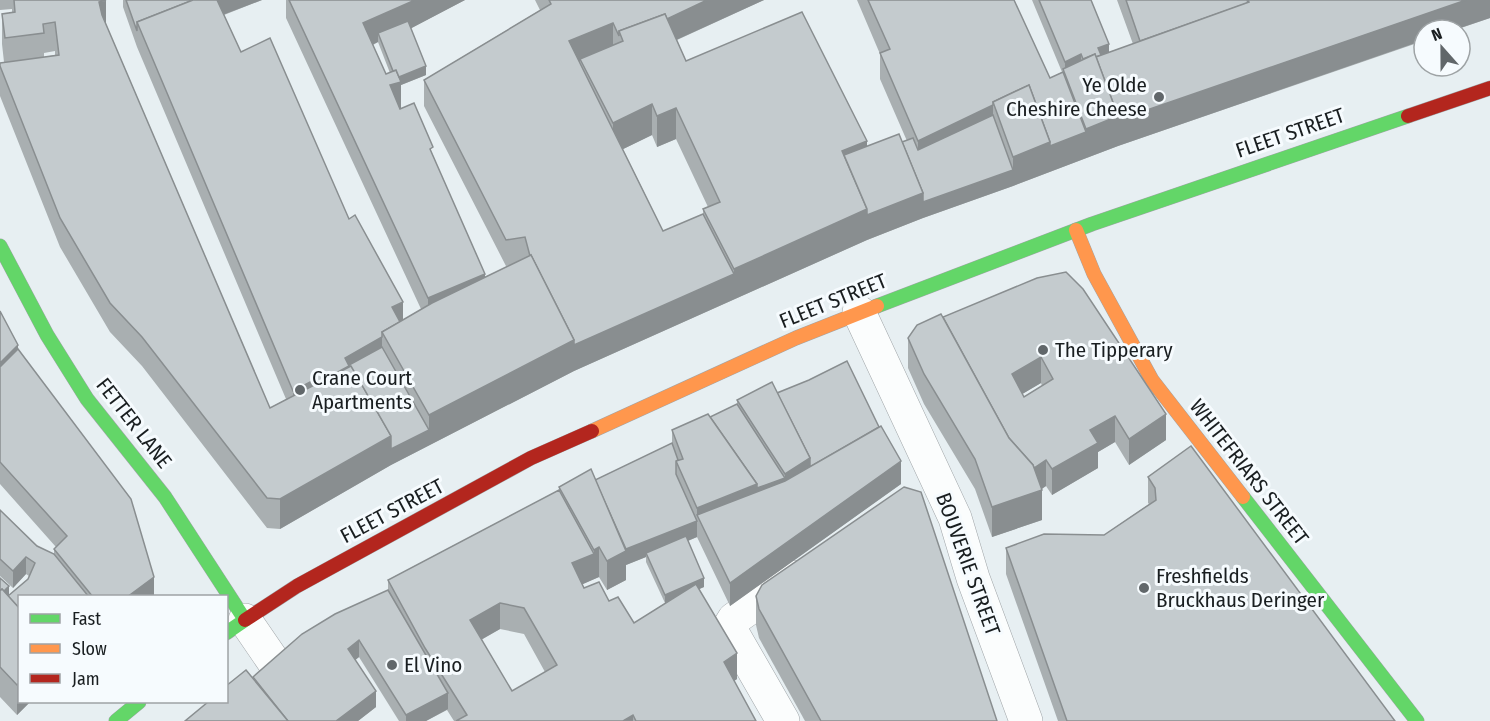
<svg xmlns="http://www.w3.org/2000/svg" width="1490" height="721" font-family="'Fira Sans Condensed',sans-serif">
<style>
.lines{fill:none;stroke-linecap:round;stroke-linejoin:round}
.street-casing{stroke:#a0a5a8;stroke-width:34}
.fast-casing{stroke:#a0a5a8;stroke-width:15}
.slow-casing{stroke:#a0a5a8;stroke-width:15}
.jam-casing{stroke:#a0a5a8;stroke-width:15}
.street{stroke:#fbfdfd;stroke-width:33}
.fast{stroke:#63d668;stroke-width:14}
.slow{stroke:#ff974d;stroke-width:14}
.jam{stroke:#b3261e;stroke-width:14}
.wall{fill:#a9afb1;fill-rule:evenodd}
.shaded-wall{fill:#898e90}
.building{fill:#c4cbce;stroke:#898e90;stroke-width:1.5;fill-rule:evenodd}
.poi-dot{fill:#61676a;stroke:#f6fbfe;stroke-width:2}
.labels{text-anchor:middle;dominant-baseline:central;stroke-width:6;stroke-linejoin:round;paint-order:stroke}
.poi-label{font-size:21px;fill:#191e20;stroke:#f6fbfe;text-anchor:start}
.street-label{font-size:21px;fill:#191e20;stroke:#f6fbfe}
</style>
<rect width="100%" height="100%" fill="#e7eff2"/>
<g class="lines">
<g class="street-casing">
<g id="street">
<path d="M859,312L955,518L973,578L1026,721"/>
<path d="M245,620L280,671"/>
<path d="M783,721L729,627L734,619L793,577"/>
</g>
</g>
<g class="fast-casing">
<g id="fast">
<path d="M0,246L47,335L87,399L165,497L245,620L226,633"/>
<path d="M877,306L1092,224L1408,116"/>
<path d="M1243,497L1417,721"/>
<path d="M116,721L139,702"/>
</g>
</g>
<g class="slow-casing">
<g id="slow">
<path d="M1076,230L1094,274L1152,380L1243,497"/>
<path d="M592,431L796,338L877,306"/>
</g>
</g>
<g class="jam-casing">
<g id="jam">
<path d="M1408,116L1490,88"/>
<path d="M245,620L297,586L531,458L592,431"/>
</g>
</g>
<use href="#street" class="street"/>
<use href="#fast" class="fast"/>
<use href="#slow" class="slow"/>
<use href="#jam" class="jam"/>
</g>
<g class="wall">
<path d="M0,0H106V24L270,408L286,399L137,47L123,7V0H262L224,15L241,52L349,219L403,320L421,309L286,18V0H465L411,28L426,75L401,85V108L433,156L485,277L511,265L506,266L424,106V80L540,10L535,0H764L677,40L686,61L867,147L902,142L907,141L880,79V54L857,0H1014L1050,78L1062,72L1032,0H1091L1109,52L1133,44L1117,0H1490V18L1118,146L1013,186L923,218L867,240L574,371L391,465L280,529L267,528L142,366L110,332L60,247L0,96V63L4,62L2,44V14L12,13V9L0,10ZM378,42L390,73L386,74L373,45ZM55,51V55L44,57V53ZM652,135L657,147L676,139L708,207L703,209V214L663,231L623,149Z"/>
<path d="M1037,278L1166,440L1129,465L1115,442L1098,452V468L1052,495L1046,486L1042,489V520L992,537L975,489L924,404L908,368V338L943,317ZM1041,383L1042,386L1024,397L1022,394Z"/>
<path d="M0,311L18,349L154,597H20V702H30L17,715L0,697V578L9,596L28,579L29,576L26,574L13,588L0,576V510L37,546L54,554V549L56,547L0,484Z"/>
<path d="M777,393L901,484L730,606L697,537L688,541L704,587L699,589L737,679L734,681L756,721H454L447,710L426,721H399L359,657L355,660L376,707L358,721H185L388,590V580L559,490V487L595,480L672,443V430L710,417L737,404V400ZM646,557V562L665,603L634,623L609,601L584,588L582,584L599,577L607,590L626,580V565ZM500,629L524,634L545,672L512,691L481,640Z"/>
<path d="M1148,477L1395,721H1058L1006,574V548L1104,535L1149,504L1148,503Z"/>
<path d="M756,596L997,721H805L759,638L756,625Z"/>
</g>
<g class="shaded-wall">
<path d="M218,0H262L146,44Z"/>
<path d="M415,0H465L408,30L378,33V42L363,49V23Z"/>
<path d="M707,0H764L665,45L623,41L621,36Z"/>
<path d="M1466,0H1490V18L1454,30H1424V40L1118,146L1013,186L923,218V202L1013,170V157L1050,142L1086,132V129L1118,116Z"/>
<path d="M106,1V30L99,2Z"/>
<path d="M613,23V49L580,59V63L569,67V41Z"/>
<path d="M1109,44V60L1100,64L1098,48Z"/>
<path d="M1081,54V71L1065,74V62Z"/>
<path d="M426,66V75L401,85V108L390,111V85L396,78Z"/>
<path d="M652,104V135L613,154V123Z"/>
<path d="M993,105V131L918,167V141Z"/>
<path d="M676,108V139L657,147V116Z"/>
<path d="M867,141V172L852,178L842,151Z"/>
<path d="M923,193V218L867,240L574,371L391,465L280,529V499L391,436L429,430V415L574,340L734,274V269L867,209Z"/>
<path d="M485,274V300L428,324V298Z"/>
<path d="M403,302V328L392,307Z"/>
<path d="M382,337V363L351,395L345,358Z"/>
<path d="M18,345V371L0,389V363Z"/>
<path d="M1041,357V383L1012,400V374Z"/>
<path d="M312,381V407L293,416V391Z"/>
<path d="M1166,414V440L1129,465V439Z"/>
<path d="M1115,416V442L1098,452V468L1052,495V469L1090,430Z"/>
<path d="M881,448L697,515V508L757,484L785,478V474L810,458Z"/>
<path d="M1046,460V486L1035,493L1042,490V520L992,537V507L1033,468Z"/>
<path d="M901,461V484L730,606V583Z"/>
<path d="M697,521V537L648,557L646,553V557L626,565V580L607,590V561L621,551Z"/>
<path d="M599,547V577L572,589V563L594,554V550Z"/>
<path d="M26,557V574L13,588V571Z"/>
<path d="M154,577V597H127Z"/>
<path d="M704,578V587L665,604V595Z"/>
<path d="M9,586V610L0,595Z"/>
<path d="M500,603V629L470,646V620Z"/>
<path d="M359,640V657L348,666V649Z"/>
<path d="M737,653V679L724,688V662Z"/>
<path d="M20,682V702H30L17,715V685Z"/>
<path d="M376,691V707L358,721H336Z"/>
<path d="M448,693V709L426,721H406V715Z"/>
<path d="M633,715V721H623Z"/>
</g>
<g class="building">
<path d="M14,0H106L99,2L102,15L270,408L351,366L391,436L280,499L267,498L142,337L110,303L60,218L0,66V63L59,55L55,22L43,24L44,33L5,38L2,14L15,12Z"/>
<path d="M126,0H193L137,22V31Z"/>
<path d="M193,0H217L241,52L270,38L349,219L355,215L403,302L392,307L400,322L382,332V337L345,358L349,366L314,385L312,381L293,391L137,22Z"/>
<path d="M289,0H415L363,23L386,74L396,70L401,82L390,85L400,109L414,103L433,147L430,149L485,274L428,298Z"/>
<path d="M549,0H707L667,19L665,14L619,31V36L613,23L569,41L663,231L703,214L734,274L574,345V340L531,255L530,256L525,237L506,240L424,80L551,4Z"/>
<path d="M868,0H1014L1050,78L1063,72L1086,132L1050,146V142L1029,85L993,102V105L918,141L880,53L890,49Z"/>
<path d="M1039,0H1091L1109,44L1098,48L1101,55L1096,57L1095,54L1083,59L1081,54L1065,62Z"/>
<path d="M1126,0H1247L1248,3L1140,41Z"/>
<path d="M1248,0H1466L1118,120V116L1096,57L1249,2Z"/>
<path d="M802,12L867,141L842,151L867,209L734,269L703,209L720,202L676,108L657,116L652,104L613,123L580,59L623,41L619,31L665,14L686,61Z"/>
<path d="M408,21L426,66L399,77L396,70L393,71L378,33Z"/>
<path d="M1095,54L1118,116L1086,129L1063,69Z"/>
<path d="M1029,85L1050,142L1013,157L993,102Z"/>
<path d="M993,115L1013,170L923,202V193L902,142L913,138L918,150Z"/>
<path d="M899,134L923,193L867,215V209L844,155Z"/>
<path d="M531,255L574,340L429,415L382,332L432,303Z"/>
<path d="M1066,272L1083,289L1166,414L1129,439L1115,416L1090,430L1098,443L1052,469L1046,460L1034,468L1033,465L1009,438L943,317L1037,278ZM1041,357L1053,379L1024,397L1012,374Z"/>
<path d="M0,311L18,345L0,363Z"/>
<path d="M941,314L1009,438L1033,465L1042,490L992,507L975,459L924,374L908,338L917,325Z"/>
<path d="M382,347L429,430L391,449V436L351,366H349V365Z"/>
<path d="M18,349L131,499L154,577L127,597H93L54,549L67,536L0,462V367Z"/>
<path d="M847,361L879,427L810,467V458L777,393L809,380Z"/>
<path d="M772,382L810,458L785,474L737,400Z"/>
<path d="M737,404L785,478L757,488V484L710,417Z"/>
<path d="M708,414L757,484L697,508L676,461L683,459L672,430Z"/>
<path d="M881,426L901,461L730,583L697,515L785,481Z"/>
<path d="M672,443L678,460L676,461V474L697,521L626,549L595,480Z"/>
<path d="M1191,446L1395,721H1067L1006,548L1044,534L1104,535L1156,500L1155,488L1148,477Z"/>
<path d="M591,469L626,551L607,561L599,547L594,550L559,487Z"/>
<path d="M904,487L921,492L997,721H821L759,609L756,596L762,585Z"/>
<path d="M559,490L594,554L572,563L584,588L599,582L609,601L618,597L634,623L696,584L737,653L724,662L756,721H636L633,715L623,721H456L467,715L425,648L388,580ZM500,603L524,608L557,665L512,691L470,620Z"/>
<path d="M0,510L37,546L54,554L89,597H20V609L8,596L28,579L35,563L26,557L13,571L0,559Z"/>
<path d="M686,536L704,578L665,595L646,553Z"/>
<path d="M0,578L9,586L4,591L2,589L0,591Z"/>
<path d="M2,589L20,609V682L17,685L0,667V591Z"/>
<path d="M388,590L448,693L406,715L359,640L348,649L376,691L336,721H288L253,677L302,634L335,614Z"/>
<path d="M246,670L288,721H185L208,702H226V686Z"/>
</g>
<g class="poi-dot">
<circle cx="1159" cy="97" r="6"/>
<circle cx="1043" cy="350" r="6"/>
<circle cx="300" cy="390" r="6"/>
<circle cx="1144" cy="588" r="6"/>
<circle cx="392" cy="665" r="6"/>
</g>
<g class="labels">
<g class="poi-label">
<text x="1147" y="85" text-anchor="end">Ye Olde<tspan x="1147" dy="24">Cheshire Cheese</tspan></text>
<text x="1055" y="350">The Tipperary</text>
<text x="312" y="378">Crane Court<tspan x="312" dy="24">Apartments</tspan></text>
<text x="1156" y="576">Freshfields<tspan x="1156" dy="24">Bruckhaus Deringer</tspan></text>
<text x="404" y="665">El Vino</text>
</g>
<g class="street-label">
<text transform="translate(1290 133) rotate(-19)">FLEET STREET</text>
<text transform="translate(833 301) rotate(-22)">FLEET STREET</text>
<text transform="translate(134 423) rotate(52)">FETTER LANE</text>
<text transform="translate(1249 472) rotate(52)">WHITEFRIARS STREET</text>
<text transform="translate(392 511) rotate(-28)">FLEET STREET</text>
<text transform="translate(968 564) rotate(70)">BOUVERIE STREET</text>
</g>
</g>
<rect x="18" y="595" width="210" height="108" fill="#f6fbfe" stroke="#9ea3a5" stroke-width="1.5"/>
<rect x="30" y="614" width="30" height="9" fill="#63d668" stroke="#9ea3a5" stroke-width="1.5"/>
<text x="72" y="625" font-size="18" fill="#191e20">Fast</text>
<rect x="30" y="644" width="30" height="9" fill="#ff974d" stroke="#9ea3a5" stroke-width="1.5"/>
<text x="72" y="655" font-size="18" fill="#191e20">Slow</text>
<rect x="30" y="674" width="30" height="9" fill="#b3261e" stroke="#9ea3a5" stroke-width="1.5"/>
<text x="72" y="685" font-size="18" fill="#191e20">Jam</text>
<g transform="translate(1442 48) rotate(339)"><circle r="28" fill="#f6fbfe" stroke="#9ea3a5" stroke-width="1.5"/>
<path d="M0-4.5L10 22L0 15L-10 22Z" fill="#61676a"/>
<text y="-9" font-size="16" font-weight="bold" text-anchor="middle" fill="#191e20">N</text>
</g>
</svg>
